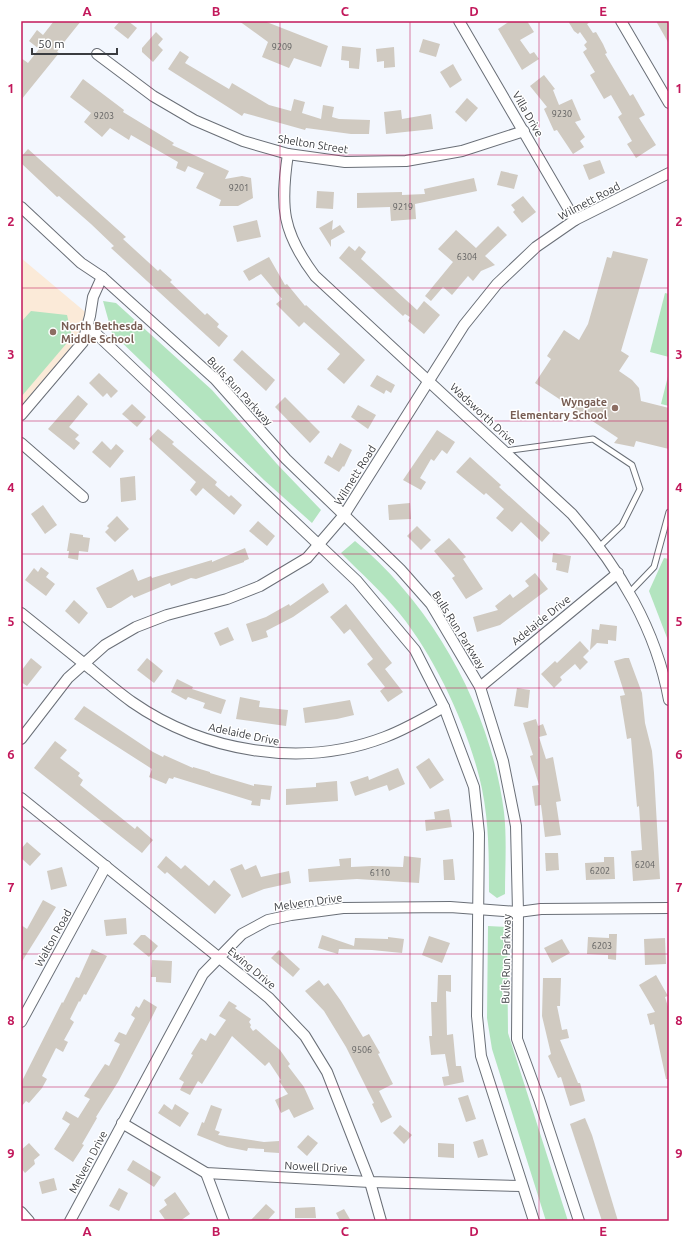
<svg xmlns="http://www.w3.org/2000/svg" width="690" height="1242" font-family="Ubuntu,sans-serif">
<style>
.education{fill:#fbead8}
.green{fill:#b3e4bf}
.building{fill:#d0cac1}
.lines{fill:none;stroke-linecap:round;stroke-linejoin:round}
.lane-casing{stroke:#6a6f77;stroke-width:7}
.street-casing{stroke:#6a6f77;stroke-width:12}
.lane{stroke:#fff;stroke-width:5}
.street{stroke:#fff;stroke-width:10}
.grid{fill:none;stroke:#c2185b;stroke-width:1;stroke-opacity:0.55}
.education-dot{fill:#8d6e63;stroke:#fff;stroke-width:1.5}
.labels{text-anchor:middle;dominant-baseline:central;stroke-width:3;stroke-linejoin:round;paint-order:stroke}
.number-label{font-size:9px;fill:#606060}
.street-label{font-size:11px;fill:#3a3c40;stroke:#fff}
.education-label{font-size:11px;font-weight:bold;fill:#785e54;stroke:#fff;text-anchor:start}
.neatline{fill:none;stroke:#c2185b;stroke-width:1.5}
.grid-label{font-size:13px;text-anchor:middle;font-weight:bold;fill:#c2185b}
</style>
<rect width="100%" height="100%" fill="#f3f7fe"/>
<path class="education" d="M21,258L90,316L83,342L21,415Z"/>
<g class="green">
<path d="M665,293L669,294V357L650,352Z"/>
<path d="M103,301L116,303L212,390L277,464L321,510L312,523L264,480L112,333Z"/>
<path d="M31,311L67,315L72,337L21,397V322Z"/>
<path d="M669,372V406L661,404Z"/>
<path d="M355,541C434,606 491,710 504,812C507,839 505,867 505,894L497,898L489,892C489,858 489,823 482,789C470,732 437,660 400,614C382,592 361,573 341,553Z"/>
<path d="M664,558L669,559V643L649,591Z"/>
<path d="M488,926L507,927L508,1033L568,1221H546L492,1049L487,1018Z"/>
</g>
<g class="building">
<path d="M54,21H81L61,46L57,52L59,53L21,100V58L28,63L39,49L29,41L37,30L43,35Z"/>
<path d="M120,21H128L137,28L128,39L114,28Z"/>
<path d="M239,21H264L328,46L321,67L294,58L289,68L262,57L268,42Z"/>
<path d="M510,21H527L534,32L520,40L530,54L534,52L539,59L522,70L498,29Z"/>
<path d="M568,21H592L587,24L593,33L596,32L603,44L607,53L605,54L630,96L633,94L645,115L639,118L656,145L636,158L627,144L632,141L618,117L622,114L611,95L604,99L590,75L595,72L583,52L587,49L584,45L587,42L580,32L578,34L574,31Z"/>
<path d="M656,21H669V44Z"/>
<path d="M156,32L163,39L158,45L163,50L153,62L142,52V48Z"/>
<path d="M423,39L440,44L436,57L419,52Z"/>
<path d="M342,46L361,48L359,69L349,68V61L341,60Z"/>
<path d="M394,47L395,67L384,68V61L377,62L376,49Z"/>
<path d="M180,51L189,57L185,63L229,89L232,83L269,105L291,111L294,99L305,102L302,113L321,119L323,105L334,107L332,117L339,119L370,120L369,134H351L306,128L305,130L244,113L242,116L168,69Z"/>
<path d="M453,64L462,80L450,88L440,72Z"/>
<path d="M544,75L555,89L553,90L559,105L572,99L581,120L575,122L585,137L580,141L584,147L573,154L557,130L554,131L544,109L547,107L530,86Z"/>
<path d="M83,79L124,110L123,112L174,143L172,145L229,171L225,179L242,176L251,178L253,198L238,206H219L221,200L196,188L204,173L188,166L185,172L176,168L178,162L131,135L129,140L110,128L102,137L84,122L91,113L70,97Z"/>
<path d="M467,98L478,108L466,122L455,112Z"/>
<path d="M401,110L402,119L431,114L433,129L386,134L384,112Z"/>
<path d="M28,149L126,237L123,239L158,271L160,269L163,272L172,280L170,282L205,315L207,313L219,324L217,327L228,336L219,347L111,248L114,246L91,224L59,196L57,197L21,163V157Z"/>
<path d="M600,160L605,173L589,180L583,165Z"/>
<path d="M501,171L518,175L514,189L497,185Z"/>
<path d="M474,178L477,191L415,204L416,219L391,221L390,207L357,208V193L402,192V195L425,194L424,189Z"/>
<path d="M317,191L334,192L333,209L316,208Z"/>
<path d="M523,196L536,212L522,223L513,212L515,210L511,205Z"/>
<path d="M257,220L261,237L237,242L233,226Z"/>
<path d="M333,220L332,230L340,225L345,232L331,240V247L319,228Z"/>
<path d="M498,226L507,235L485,256L495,265L481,271L473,281L468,276L452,295L443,287L431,301L425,296L453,262L438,249L456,230L476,248Z"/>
<path d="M349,246L355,251L359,246L366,252L361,259L417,310L424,301L440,315L424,334L408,321L410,317L405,314L403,316L339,258Z"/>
<path d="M613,251L648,259L621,351L629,356L619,371L632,380L639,388L641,401L669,408V449L636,441L634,447L614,443L618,438L535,383L551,359L547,356L564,330L579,340L588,324L607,257L611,258Z"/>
<path d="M269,257L285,285L287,284L305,306L306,305L365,360L344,384L327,369L340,354L304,322L299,327L276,304L282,299L261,274L249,281L243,271Z"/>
<path d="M242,350L275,380L266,391L233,360Z"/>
<path d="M99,373L118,391L111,398L107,393L103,397L89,383Z"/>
<path d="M377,375L395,385L391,393L386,390L384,394L370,386Z"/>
<path d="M78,395L88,404L69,427L79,435L75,439L80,443L74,450L48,429Z"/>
<path d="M285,397L320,432L310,443L275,407Z"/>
<path d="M132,404L146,417L137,427L122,414Z"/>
<path d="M358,405L376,415L368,429L351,417Z"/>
<path d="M158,429L174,442L172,444L217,482L215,485L229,497L231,495L242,505L234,515L203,488L196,496L190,490L196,482L149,439Z"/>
<path d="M437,430L455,442L447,454L442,450L434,461L431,459L420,478L426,482L421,490L403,480Z"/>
<path d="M102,441L111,450L116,444L124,451L110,468L92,452Z"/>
<path d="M340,443L352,450L344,467L343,466L339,472L324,463L328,455L332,458Z"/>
<path d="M470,457L501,485L499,487L550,533L542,542L521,522L512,532L496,518L504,509L486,493L484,495L456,472Z"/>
<path d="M135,476L136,500L121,502L120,478Z"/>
<path d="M410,503L411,519L389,520L388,505Z"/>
<path d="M43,505L57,525L45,534L31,514Z"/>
<path d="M117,516L129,529L115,542L105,532L109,528L107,526Z"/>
<path d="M258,521L275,536L267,546L249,531Z"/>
<path d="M417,526L431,540L421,550L407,536Z"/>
<path d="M70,533L83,535V537L90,538L88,552L79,551L78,560L68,558L69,551H67Z"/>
<path d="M449,538L466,557L463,559L483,589L466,599L452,578L455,576L434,551Z"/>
<path d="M245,548L249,559L244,561V562L196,579L191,578L171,586L170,583L134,598L132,595L111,608H107L96,588L133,569L138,581L151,576L152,578L212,560V562Z"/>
<path d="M553,553L571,556L568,573L556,570L557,563L552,562Z"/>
<path d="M41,567L49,573L46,577L55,584L46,596L25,580L34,568L38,572Z"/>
<path d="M535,573L548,589L500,625L477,632L473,617L498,610L495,606L510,594L513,598L529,586L525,581Z"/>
<path d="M323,583L329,592L293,617L266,631L268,637L252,642L246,624L266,617L289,604L290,606Z"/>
<path d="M74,600L88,613L79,624L65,611Z"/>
<path d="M346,604L392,663L385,669L403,692L388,702L380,691L385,687L367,664L373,659L350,629L344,634L330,617Z"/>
<path d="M600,624L617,626L616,641L608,640V644L597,643L590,650L592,629L599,630Z"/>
<path d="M228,627L234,640L220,646L214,633Z"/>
<path d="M580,641L589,651L583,657L588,662L580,670L575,664L560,677L562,680L554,688L541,674L555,661L557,663Z"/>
<path d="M31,658L42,667L27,686L21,682V671Z"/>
<path d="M147,658L163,671L154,683L137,670Z"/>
<path d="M625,658H629L642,693L645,723L652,751L654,773L660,879L633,881L631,851L642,850L639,806L637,807L631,738L627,739L620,696L625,695L614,661Z"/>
<path d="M177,679L193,687L192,689L226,700L221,714L203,708L205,703L188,697L186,700L171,692Z"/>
<path d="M517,688L530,690L528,708L514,706Z"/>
<path d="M240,697L260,701L259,707L288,710L286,726L236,719Z"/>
<path d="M350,700L354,715L337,719L305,723L303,708Z"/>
<path d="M84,706L153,752L163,757L164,755L193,768V767L210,772V773L254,786V784L272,786L270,800L261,799L260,806L251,805L252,801L174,777L173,779L169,778L166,784L149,777L152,769L74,719Z"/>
<path d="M536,719L538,726L543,724L547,735L539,737L546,759L553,757L561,801L556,802L561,835L545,837L541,805L535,806L532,786L539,785L530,756L533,755L523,723Z"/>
<path d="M55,741L67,750L60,758L80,773L78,776L83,780L80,785L135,829L137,826L153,840L142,853L34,768Z"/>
<path d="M429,758L444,780L430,789L416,767Z"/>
<path d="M398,768L405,784L389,791L387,785L355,796L350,782L368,776L369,780Z"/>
<path d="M337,781L338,801L286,805V789L316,787V783Z"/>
<path d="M449,809L452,827L426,831L425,820L435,819L434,812Z"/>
<path d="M27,842L41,854L30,866L21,858V849Z"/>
<path d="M545,853H558L559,870L546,871Z"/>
<path d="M166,856L181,869L185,865L209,886L214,880L231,895L215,914L167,872L165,874L157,867Z"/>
<path d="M404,856L421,858L419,883L357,879L309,882L308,869L340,866L339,859L351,858V867L372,866L403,867Z"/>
<path d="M604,857H614L615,879L586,880L585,863L604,862Z"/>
<path d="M453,859L455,880H444L443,860Z"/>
<path d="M242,864L245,870L256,865L261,877L289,871L291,883L264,889L242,898L230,869Z"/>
<path d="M62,867L67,886L51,890L47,871Z"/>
<path d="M43,900L56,907L21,963V925L27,929Z"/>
<path d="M126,918L127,934L106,936L104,920Z"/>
<path d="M609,934H617L616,960L608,959V955L587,954L588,937L609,938Z"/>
<path d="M141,935H145L158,946L149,957L133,944Z"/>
<path d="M322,935L354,946L355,938L388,939V937L404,939L402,953L372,950L339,949L338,954L318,948Z"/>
<path d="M429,936L450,943L442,963L422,955Z"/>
<path d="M665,938L666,964L645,965L644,939Z"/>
<path d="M562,939L570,953L552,963L544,948Z"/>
<path d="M92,949L107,956L86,995L84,994L80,1002L79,1001L70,1019L74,1022L64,1040L68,1042L63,1052L56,1048L42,1076L47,1079L42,1088L29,1103L26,1101L21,1107V1083L62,1002L63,1003L76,977L79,978Z"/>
<path d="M279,950L300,969L293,977L271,958Z"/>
<path d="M152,960L172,961L171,983L156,982V977H151Z"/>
<path d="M438,975H451V992L446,991L447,1035L453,1034L456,1066H461L464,1082L444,1086L442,1077L449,1076L445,1054L431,1055L429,1036H432L431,1002H437Z"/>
<path d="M656,975L668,996L665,997L669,1010V1079H666L654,1024L650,1025L647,1014L655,1012L639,985Z"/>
<path d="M543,978H561L560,1006H557L562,1030L567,1029L569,1038L560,1040L578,1083H580L585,1101L570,1106L561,1077L558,1078L548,1056L551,1054L542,1016Z"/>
<path d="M319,980L324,986L328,983L341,1001L363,1037L369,1034L380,1053L378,1054L393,1084L379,1091L392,1117L381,1123L372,1104L374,1103L346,1047L324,1011L305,991Z"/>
<path d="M144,999L157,1007L152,1017L118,1082L96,1117L97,1118L82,1144L84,1145L73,1162L54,1149L70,1124L62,1119L66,1111L78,1118L90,1099L84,1096L105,1064L109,1066L120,1044L114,1041L119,1032L126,1035L135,1018L131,1015L136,1006L139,1008Z"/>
<path d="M229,1001L237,1006L235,1008L251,1019L249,1022L251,1025L250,1027L253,1031L256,1029L280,1050L290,1064L288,1066L304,1087L314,1109L294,1118L289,1109L281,1113L275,1100L288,1094L279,1081L281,1080L269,1062L265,1066L232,1036L202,1084L198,1081L190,1095L180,1090L184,1082L179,1079L193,1055L191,1054L201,1038L206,1041L210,1033L215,1036L226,1020L219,1016Z"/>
<path d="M468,1095L476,1119L466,1122L458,1098Z"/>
<path d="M164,1104L172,1110L175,1104L189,1113L180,1127L158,1113Z"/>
<path d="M211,1105L222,1109L215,1130L220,1132L218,1135L264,1142L279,1141V1153L264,1152V1149L248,1148L247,1151L227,1147L197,1135L202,1122L204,1123Z"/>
<path d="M585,1118L592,1135L618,1221H602L570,1124Z"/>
<path d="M400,1125L412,1135L404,1144L393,1133Z"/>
<path d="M308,1135L318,1143L307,1156L297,1147Z"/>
<path d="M483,1139L488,1155L478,1158L473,1142Z"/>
<path d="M29,1143L40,1155L34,1160L35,1164L25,1173L21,1168V1150Z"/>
<path d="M438,1143L454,1144V1158L438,1157Z"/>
<path d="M133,1160L161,1177L154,1187L127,1170Z"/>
<path d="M54,1178L57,1190L42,1194L39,1182Z"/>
<path d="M119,1188L128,1193L119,1211L109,1206Z"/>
<path d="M175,1192L190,1214L180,1221H166L159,1211L167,1205L164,1200Z"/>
<path d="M266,1204L275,1212L267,1221H250Z"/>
<path d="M315,1207L316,1218H295V1208Z"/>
<path d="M344,1209L351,1221H340L336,1213Z"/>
</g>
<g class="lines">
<g class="lane-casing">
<g id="lane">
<path d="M505,451L593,439L632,465L640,489L622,525L599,547"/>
<path d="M630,592L654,567L669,512"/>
</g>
</g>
<g class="street-casing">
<g id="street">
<path d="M459,21L575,220"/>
<path d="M621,21L669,103"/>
<path d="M97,54L153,96L194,120L243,141L288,154L345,162L406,161L462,151L524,131"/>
<path d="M288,154C280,207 282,232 315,276L572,514C620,569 656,629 669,700"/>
<path d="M21,207L81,263L102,277L215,379L286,459L400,569L431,604L480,687L503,761L516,826L518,912L517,1039L539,1099L579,1221"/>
<path d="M88,326L357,581L415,650L444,707L474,787L479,833L477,1016L481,1056L534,1221"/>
<path d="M21,415L83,342L90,316L93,297L102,277"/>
<path d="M21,443L83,497"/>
<path d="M21,613C45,632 68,651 92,670C105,681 118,692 132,702C204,752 302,769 385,737C406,729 425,718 444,707"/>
<path d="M480,687L618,573"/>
<path d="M21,739L68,678L105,645L136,627L167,615L227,599L260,586L307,558L344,515L464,325L497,284L536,247L575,220L669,173"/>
<path d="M21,798L269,998L305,1036L327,1072L370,1182L381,1221"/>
<path d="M21,1022L106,866"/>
<path d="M122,1123L206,1173L370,1182L522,1186"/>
<path d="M206,1173L224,1221"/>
<path d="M21,1212L29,1221"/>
<path d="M70,1221L203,974L242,934L268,920L291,915L343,908L450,907L518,912L541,909L669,908"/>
</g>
</g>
<use href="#lane" class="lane"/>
<use href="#street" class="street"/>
</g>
<path class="grid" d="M151,21V1221M280,21V1221M410,21V1221M539,21V1221M21,155H669M21,288H669M21,421H669M21,554H669M21,688H669M21,821H669M21,954H669M21,1087H669"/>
<g class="education-dot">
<circle cx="53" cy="332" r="4"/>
<circle cx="615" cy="408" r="4"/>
</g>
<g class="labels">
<g class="number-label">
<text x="282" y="47">9209</text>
<text x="562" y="114">9230</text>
<text x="104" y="116">9203</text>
<text x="239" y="188">9201</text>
<text x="403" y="207">9219</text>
<text x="467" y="257">6304</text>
<text x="645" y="865">6204</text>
<text x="600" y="871">6202</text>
<text x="380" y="873">6110</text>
<text x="602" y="946">6203</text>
<text x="362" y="1050">9506</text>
</g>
<g class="street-label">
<text transform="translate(528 114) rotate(60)">Villa Drive</text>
<text transform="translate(313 144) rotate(9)">Shelton Street</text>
<text transform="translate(589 201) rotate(-28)">Wilmett Road</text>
<text transform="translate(240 391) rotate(47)">Bulls Run Parkway</text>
<text transform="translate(483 414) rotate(43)">Wadsworth Drive</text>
<text transform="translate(355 475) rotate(-58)">Wilmett Road</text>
<text transform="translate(541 620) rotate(-39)">Adelaide Drive</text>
<text transform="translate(459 630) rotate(58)">Bulls Run Parkway</text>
<text transform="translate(244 734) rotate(12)">Adelaide Drive</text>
<text transform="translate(308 902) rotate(-8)">Melvern Drive</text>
<text transform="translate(53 938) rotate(-61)">Walton Road</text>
<text transform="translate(506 959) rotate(-89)">Bulls Run Parkway</text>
<text transform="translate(252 968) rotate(40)">Ewing Drive</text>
<text transform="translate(88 1162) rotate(-62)">Melvern Drive</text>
<text transform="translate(316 1167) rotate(3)">Nowell Drive</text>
</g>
<g class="education-label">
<text x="61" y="326">North Bethesda<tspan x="61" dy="13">Middle School</tspan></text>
<text x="607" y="402" text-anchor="end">Wyngate<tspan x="607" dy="13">Elementary School</tspan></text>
</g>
</g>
<rect width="690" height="1242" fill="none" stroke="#ffffff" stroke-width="44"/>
<path d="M32 48v6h85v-6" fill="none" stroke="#3a3c40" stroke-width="2"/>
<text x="38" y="48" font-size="12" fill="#3a3c40" stroke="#ffffff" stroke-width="3" paint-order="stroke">50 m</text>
<rect x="22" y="22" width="646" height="1198" class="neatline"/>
<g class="grid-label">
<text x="87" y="16">A</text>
<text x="216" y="16">B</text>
<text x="345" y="16">C</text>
<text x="474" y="16">D</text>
<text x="603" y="16">E</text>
<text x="11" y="93">1</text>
<text x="679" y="93">1</text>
<text x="11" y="226">2</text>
<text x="679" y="226">2</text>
<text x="11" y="359">3</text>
<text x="679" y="359">3</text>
<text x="11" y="492">4</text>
<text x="679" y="492">4</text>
<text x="11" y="626">5</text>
<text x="679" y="626">5</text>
<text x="11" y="759">6</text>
<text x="679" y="759">6</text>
<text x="11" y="892">7</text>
<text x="679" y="892">7</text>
<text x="11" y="1025">8</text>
<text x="679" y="1025">8</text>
<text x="11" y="1158">9</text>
<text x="679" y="1158">9</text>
<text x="87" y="1236">A</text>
<text x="216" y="1236">B</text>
<text x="345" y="1236">C</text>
<text x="474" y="1236">D</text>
<text x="603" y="1236">E</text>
</g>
</svg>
